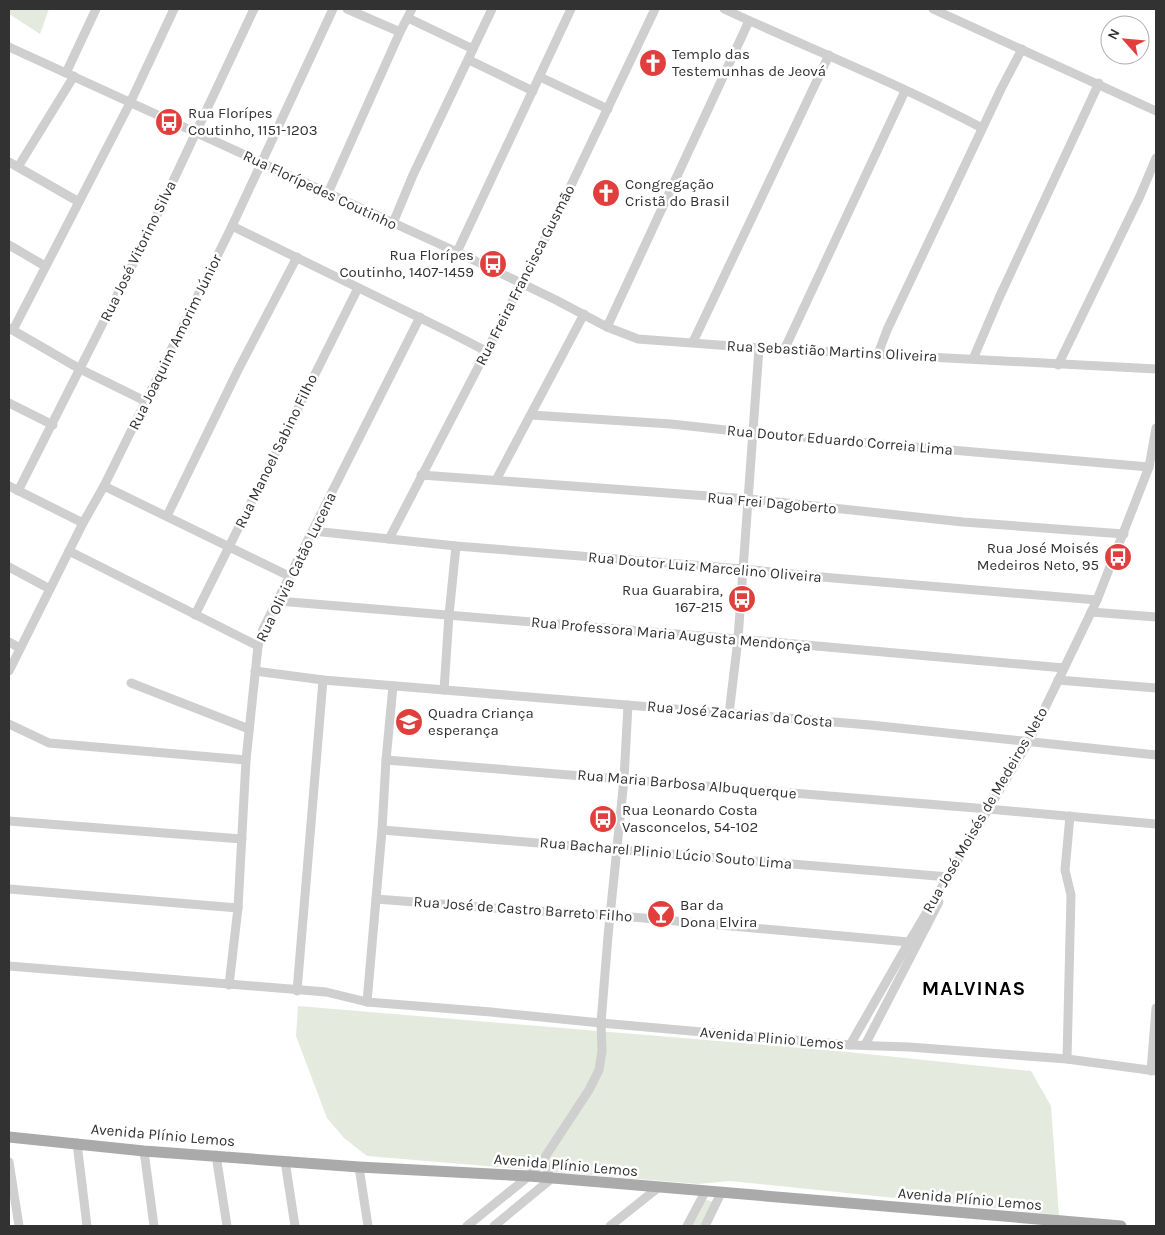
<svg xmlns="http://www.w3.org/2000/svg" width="1165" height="1235" font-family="Karla,sans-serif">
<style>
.green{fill:#e4ebde}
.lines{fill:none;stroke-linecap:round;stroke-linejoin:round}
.minor{stroke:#cfcfcf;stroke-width:9}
.major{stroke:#aaa;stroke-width:11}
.labels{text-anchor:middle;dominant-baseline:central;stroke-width:5;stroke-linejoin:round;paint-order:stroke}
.poi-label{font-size:15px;fill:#323232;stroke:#fff;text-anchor:start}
.street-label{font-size:15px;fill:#323232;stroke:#fff}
.district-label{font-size:20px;font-weight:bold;letter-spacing:1px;fill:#000;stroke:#fff}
</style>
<rect width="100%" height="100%" fill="#fff"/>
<g class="green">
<path d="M9,9H49L40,34L9,14Z"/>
<path d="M298,1006L838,1051L1031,1071L1051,1106L1059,1215L730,1181L698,1184L367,1156L344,1138L327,1118L296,1036Z"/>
<path d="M704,1199L713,1202L701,1226H690Z"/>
</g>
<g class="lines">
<g class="minor">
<path d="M347,9L400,32"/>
<path d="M724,9C810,49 898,83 982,128"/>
<path d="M933,9L1156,111"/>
<path d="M408,18L473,49"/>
<path d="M9,47L457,252L556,300L607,327L638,339L759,348L1156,369"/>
<path d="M469,60L533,91"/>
<path d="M66,73L96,9"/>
<path d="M540,77L608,109"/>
<path d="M9,162L79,202"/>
<path d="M18,167L74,76"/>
<path d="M328,193L400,32L412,9"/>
<path d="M393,223L413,175L492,9"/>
<path d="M232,226L449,332L486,351"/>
<path d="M9,245L45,266"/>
<path d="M457,252L571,9"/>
<path d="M607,327L749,21"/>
<path d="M9,328L80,369L145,401"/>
<path d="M13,330L130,103L174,9"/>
<path d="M693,342L829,55"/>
<path d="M785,348L905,91"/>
<path d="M878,354L887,330L1001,89L1022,49"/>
<path d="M973,359L999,298L1099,83"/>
<path d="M1058,365L1140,196L1156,158"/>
<path d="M9,403L53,425"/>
<path d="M531,415L671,424L753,433L1149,467"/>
<path d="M421,475L749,499L963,522L1124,534"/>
<path d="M496,480L584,314"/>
<path d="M9,486L83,523"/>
<path d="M104,486L289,576"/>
<path d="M18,491L151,228L254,9"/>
<path d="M167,516L238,370L297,257"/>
<path d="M313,531L456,546L743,569L833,578L1097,600"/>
<path d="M389,539L554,221L655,9"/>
<path d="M69,551L258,646"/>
<path d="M9,567L50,589"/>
<path d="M278,601L738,639L1064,668"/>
<path d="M1091,612L1156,617"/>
<path d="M195,615L358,288"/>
<path d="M9,642L20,648"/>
<path d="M9,671L83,523L104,486L232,226L333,9"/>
<path d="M255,671L323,680L870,725L1156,755"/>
<path d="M1058,680L1156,688"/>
<path d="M131,683L249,729"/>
<path d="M393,686L386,760L382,830L367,1002L491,1012L601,1023L850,1045L909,1047L1067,1059L1156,1071"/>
<path d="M444,690L449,615L456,546"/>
<path d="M729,714L738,639L759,348"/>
<path d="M9,724L49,743L246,760"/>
<path d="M386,760L988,809L1156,824"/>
<path d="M9,821L242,839"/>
<path d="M382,830L949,877"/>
<path d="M9,889L238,908"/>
<path d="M376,899L520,910L610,915L909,942"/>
<path d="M9,966L326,992L367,1002"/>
<path d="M229,985L238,908L246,760L258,646L263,629L420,317"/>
<path d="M297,991L323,680"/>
<path d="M850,1045L909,942L1029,741L1097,600L1149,467L1156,428"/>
<path d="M865,1045L939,902"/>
<path d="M1067,1059L1071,895L1065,870L1070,816"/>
<path d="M1151,1071L1156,1008"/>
<path d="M77,1143L87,1226"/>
<path d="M144,1151L154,1226"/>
<path d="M216,1155L227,1226"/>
<path d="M285,1161L295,1226"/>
<path d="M9,1162L19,1226"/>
<path d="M359,1167L368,1226"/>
<path d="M467,1226L529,1176L543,1160L589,1090L599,1070L602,1051L601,1023L608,936L624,779L628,705"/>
<path d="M494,1226L551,1179L543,1160"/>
<path d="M610,1226L659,1187"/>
<path d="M687,1226L705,1192"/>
<path d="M705,1226L721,1193"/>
</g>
<path class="major" d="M9,1137L144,1151L359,1167L529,1176L1121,1226"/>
</g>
<defs>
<g id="church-disc" transform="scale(1.4375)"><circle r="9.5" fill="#e03f3d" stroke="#fff"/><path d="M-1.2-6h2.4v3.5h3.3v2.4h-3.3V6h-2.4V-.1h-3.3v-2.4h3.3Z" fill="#fff"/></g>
<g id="bus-disc" transform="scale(1.4375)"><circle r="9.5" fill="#e03f3d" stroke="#fff"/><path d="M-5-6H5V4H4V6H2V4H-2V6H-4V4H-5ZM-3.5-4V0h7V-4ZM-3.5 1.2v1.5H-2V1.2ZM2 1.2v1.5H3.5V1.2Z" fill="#fff"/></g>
<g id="school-disc" transform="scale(1.4375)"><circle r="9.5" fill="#e03f3d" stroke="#fff"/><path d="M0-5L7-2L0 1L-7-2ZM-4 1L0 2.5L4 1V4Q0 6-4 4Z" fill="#fff"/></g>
<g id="bar-disc" transform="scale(1.4375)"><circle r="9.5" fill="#e03f3d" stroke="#fff"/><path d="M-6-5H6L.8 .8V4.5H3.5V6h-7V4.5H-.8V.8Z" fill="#fff"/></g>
</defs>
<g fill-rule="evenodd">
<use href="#church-disc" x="653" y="63"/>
<use href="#bus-disc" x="169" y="122"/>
<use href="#church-disc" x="606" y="193"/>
<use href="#bus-disc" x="493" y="264"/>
<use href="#bus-disc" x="1118" y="557"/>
<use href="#bus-disc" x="742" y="599"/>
<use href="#school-disc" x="409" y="722"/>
<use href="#bus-disc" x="603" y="819"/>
<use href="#bar-disc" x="661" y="914"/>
</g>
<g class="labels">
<g class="poi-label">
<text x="672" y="54">Templo das<tspan x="672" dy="17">Testemunhas de Jeová</tspan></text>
<text x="188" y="113">Rua Florípes<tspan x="188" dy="17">Coutinho, 1151-1203</tspan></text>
<text x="625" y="184">Congregação<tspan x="625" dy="17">Cristã do Brasil</tspan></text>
<text x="474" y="255" text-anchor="end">Rua Florípes<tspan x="474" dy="17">Coutinho, 1407-1459</tspan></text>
<text x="1099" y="548" text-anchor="end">Rua José Moisés<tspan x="1099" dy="17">Medeiros Neto, 95</tspan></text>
<text x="723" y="590" text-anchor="end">Rua Guarabira,<tspan x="723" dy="17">167-215</tspan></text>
<text x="428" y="713">Quadra Criança<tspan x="428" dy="17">esperança</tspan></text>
<text x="622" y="810">Rua Leonardo Costa<tspan x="622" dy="17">Vasconcelos, 54-102</tspan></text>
<text x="680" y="905">Bar da<tspan x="680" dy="17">Dona Elvira</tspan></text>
</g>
<g class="street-label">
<text transform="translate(320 190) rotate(25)">Rua Florípedes Coutinho</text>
<text transform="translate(138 251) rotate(-64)">Rua José Vitorino Silva</text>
<text transform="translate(525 275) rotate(-63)">Rua Freira Francisca Gusmão</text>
<text transform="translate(175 342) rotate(-64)">Rua Joaquim Amorim Júnior</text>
<text transform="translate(832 351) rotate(3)">Rua Sebastião Martins Oliveira</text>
<text transform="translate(840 440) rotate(5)">Rua Doutor Eduardo Correia Lima</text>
<text transform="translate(276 451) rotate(-64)">Rua Manoel Sabino Filho</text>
<text transform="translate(772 503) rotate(5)">Rua Frei Dagoberto</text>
<text transform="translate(296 567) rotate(-64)">Rua Olivia Catão Lucena</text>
<text transform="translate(705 567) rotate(5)">Rua Doutor Luiz Marcelino Oliveira</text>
<text transform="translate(671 634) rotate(5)">Rua Professora Maria Augusta Mendonça</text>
<text transform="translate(740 714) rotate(5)">Rua José Zacarias da Costa</text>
<text transform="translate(687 784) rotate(5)">Rua Maria Barbosa Albuquerque</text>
<text transform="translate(985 810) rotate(-60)">Rua José Moisés de Medeiros Neto</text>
<text transform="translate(666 853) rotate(5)">Rua Bacharel Plinio Lúcio Souto Lima</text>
<text transform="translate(523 909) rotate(4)">Rua José de Castro Barreto Filho</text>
<text transform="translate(772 1038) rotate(5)">Avenida Plinio Lemos</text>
<text transform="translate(163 1135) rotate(5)">Avenida Plínio Lemos</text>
<text transform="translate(566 1165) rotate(5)">Avenida Plínio Lemos</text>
<text transform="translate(970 1199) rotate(5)">Avenida Plínio Lemos</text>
</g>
<g class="district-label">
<text x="974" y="988">MALVINAS</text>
</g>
</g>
<rect width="1165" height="1235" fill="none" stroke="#323232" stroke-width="20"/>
<g transform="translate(1125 40) rotate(297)"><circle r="24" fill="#ffffff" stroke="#adadad"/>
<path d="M0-4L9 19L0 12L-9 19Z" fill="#e03f3d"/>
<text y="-8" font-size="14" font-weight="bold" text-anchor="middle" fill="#323232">N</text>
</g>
</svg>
